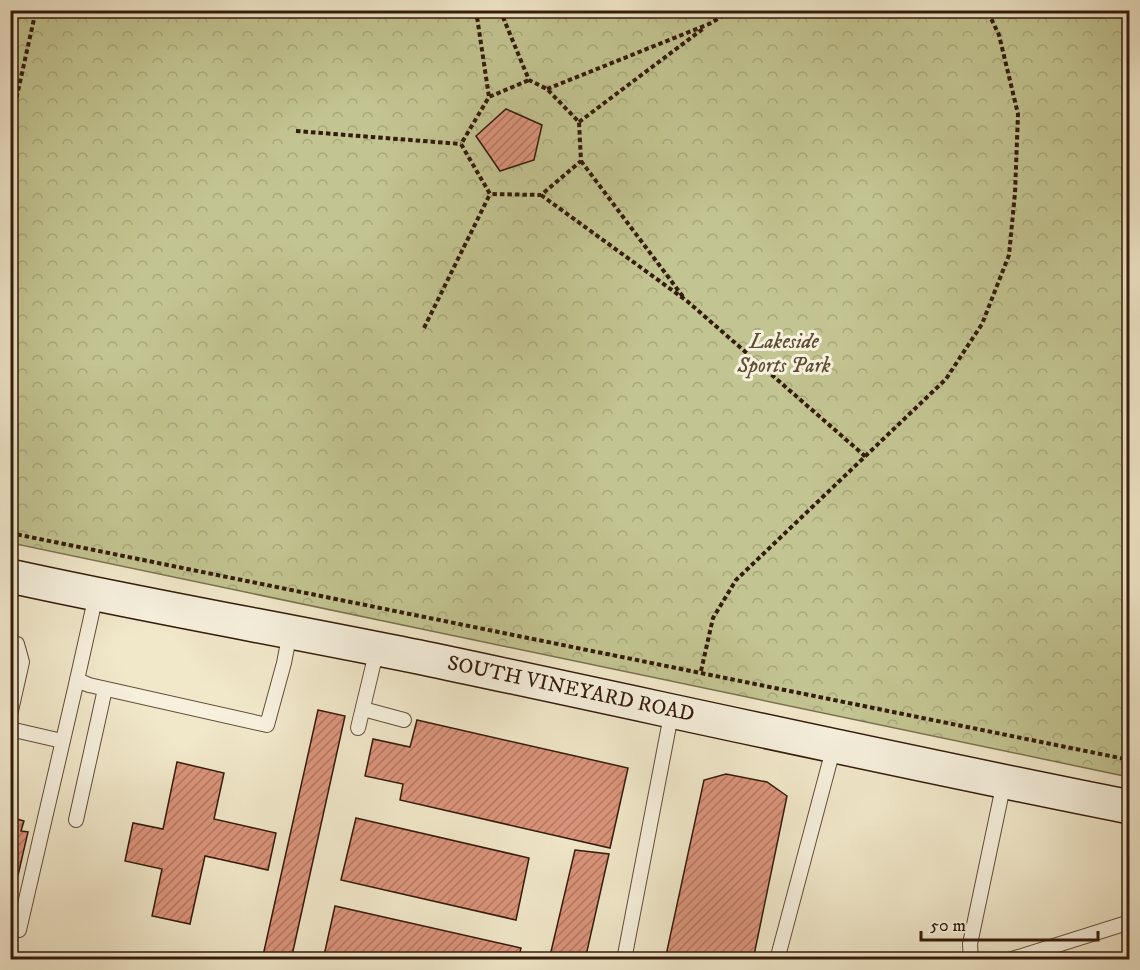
<svg xmlns="http://www.w3.org/2000/svg" width="1140" height="970" font-family="'IM FELL DW Pica',serif">
<style>
.park{fill:url(#park-crowns);stroke:#7b704e;stroke-width:1.5}
.building{fill:url(#building-hatch);stroke:#341b0b;stroke-width:1.5}
.lines{fill:none;stroke-linecap:round;stroke-linejoin:round}
.lane-casing{stroke:#634e3b;stroke-width:16}
.secondary-casing{stroke:#341b0b;stroke-width:36}
.path{stroke:#341b0b;stroke-width:4;stroke-dasharray:4.5 3;stroke-linecap:butt}
.lane{stroke:#f6f0dd;stroke-width:14}
.secondary{stroke:#f6f0dd;stroke-width:33}
.labels{text-anchor:middle;dominant-baseline:central;stroke-width:6;stroke-linejoin:round;paint-order:stroke}
.park-label{font-size:21px;font-style:italic;fill:#5f4e33;stroke:#f6f0dd}
.street-label{font-size:21px;fill:#341b0b;stroke:#f6f0dd}
</style>
<defs>
<pattern id="park-crowns" width="20" height="18" patternUnits="userSpaceOnUse" patternTransform="scale(1.5)"><rect width="20" height="18" fill="#c2c491"/><path d="M2 6a3 3 0 1 1 6 0M12 15a3 3 0 1 1 6 0" fill="none" stroke="#a7a87c"/></pattern>
<pattern id="building-hatch" width="6" height="6" patternUnits="userSpaceOnUse" patternTransform="scale(1.5)"><rect width="6" height="6" fill="#db947b"/><path d="M-1 1l2-2M0 6l6-6M5 7l2-2" fill="none" stroke="#b27863"/></pattern>
</defs>
<rect width="100%" height="100%" fill="#f1e8ca"/>
<filter id="stains"><feTurbulence type="fractalNoise" baseFrequency=".00333" numOctaves="4"/><feColorMatrix values="0 0 0 0 .2 0 0 0 0 .09 0 0 0 0 .02 0 0 0 .5 -.17"/></filter>
<radialGradient id="worn" r=".72"><stop offset=".6" stop-color="#630" stop-opacity="0"/><stop offset="1" stop-color="#630" stop-opacity=".3"/></radialGradient>
<path class="park" d="M19,11H1129V777L11,543L10,51Z"/>
<g class="building">
<path d="M506,109L542,125L534,160L500,171L476,136Z"/>
<path d="M318,710L345,716L291,960H262Z"/>
<path d="M417,720L628,768L610,848L400,800L403,784L365,776L373,739L410,747Z"/>
<path d="M177,762L224,773L214,819L276,833L268,870L205,856L190,924L152,916L162,869L125,861L133,823L163,829Z"/>
<path d="M726,774L767,782L787,796L753,960H665L704,780Z"/>
<path d="M10,817L24,821L21,831L28,832L10,910Z"/>
<path d="M356,818L529,858L516,920L341,880Z"/>
<path d="M575,850L609,854L585,960H549Z"/>
<path d="M335,906L521,948L518,960H323Z"/>
</g>
<g class="lines">
<g class="lane-casing">
<g id="lane">
<path d="M96,595L77,680L89,685L267,725L284,663L290,632"/>
<path d="M10,642L17,644L22,662L10,715"/>
<path d="M363,709L404,720"/>
<path d="M358,728L377,649"/>
<path d="M10,729L62,741"/>
<path d="M76,820L105,689"/>
<path d="M19,930L77,680"/>
<path d="M624,960L672,710"/>
<path d="M777,960L834,746"/>
<path d="M971,960L970,944L1004,782"/>
<path d="M1009,960L1130,922"/>
</g>
</g>
<g class="secondary-casing">
<path id="secondary" d="M10,576C151,607 292,631 433,660C665,709 897,761 1130,807"/>
</g>
<g class="path">
<path d="M476,10L489,97"/>
<path d="M500,10L529,80L547,89L579,122L581,161L541,195L490,194L461,144L489,97L529,80"/>
<path d="M547,89L709,24L733,10"/>
<path d="M579,122L704,28"/>
<path d="M10,127L36,10"/>
<path d="M296,131L461,144"/>
<path d="M581,161L684,298"/>
<path d="M541,195L687,301L866,457"/>
<path d="M424,328L490,194"/>
<path d="M10,533L1130,760"/>
<path d="M701,671L713,618L736,580L946,379L982,324L1009,255L1015,193L1018,114L999,35L987,10"/>
</g>
<use href="#lane" class="lane"/>
<use href="#secondary" class="secondary"/>
</g>
<g class="labels">
<g class="park-label">
<text x="784" y="342">Lakeside<tspan x="784" dy="24">Sports Park</tspan></text>
</g>
<g class="street-label">
<text transform="translate(571 689) rotate(12)">SOUTH VINEYARD ROAD</text>
</g>
</g>
<rect width="1140" height="970" fill="none" stroke="#f1e8ca" stroke-width="36"/>
<rect x="12" y="12" width="1116" height="946" fill="none" stroke="#341b0b" stroke-width="3"/>
<rect x="18" y="18" width="1104" height="934" fill="none" stroke="#341b0b" stroke-width="1.5"/>
<path d="M921 931v9h177v-9" fill="none" stroke="#341b0b" stroke-width="3"/>
<text x="930" y="931" font-size="18" fill="#341b0b" stroke="#f6f0dd" stroke-width="4.5" paint-order="stroke">50 m</text>
<rect width="100%" height="100%" filter="url(#stains)"/>
<rect width="100%" height="100%" fill="url(#worn)"/>
</svg>
